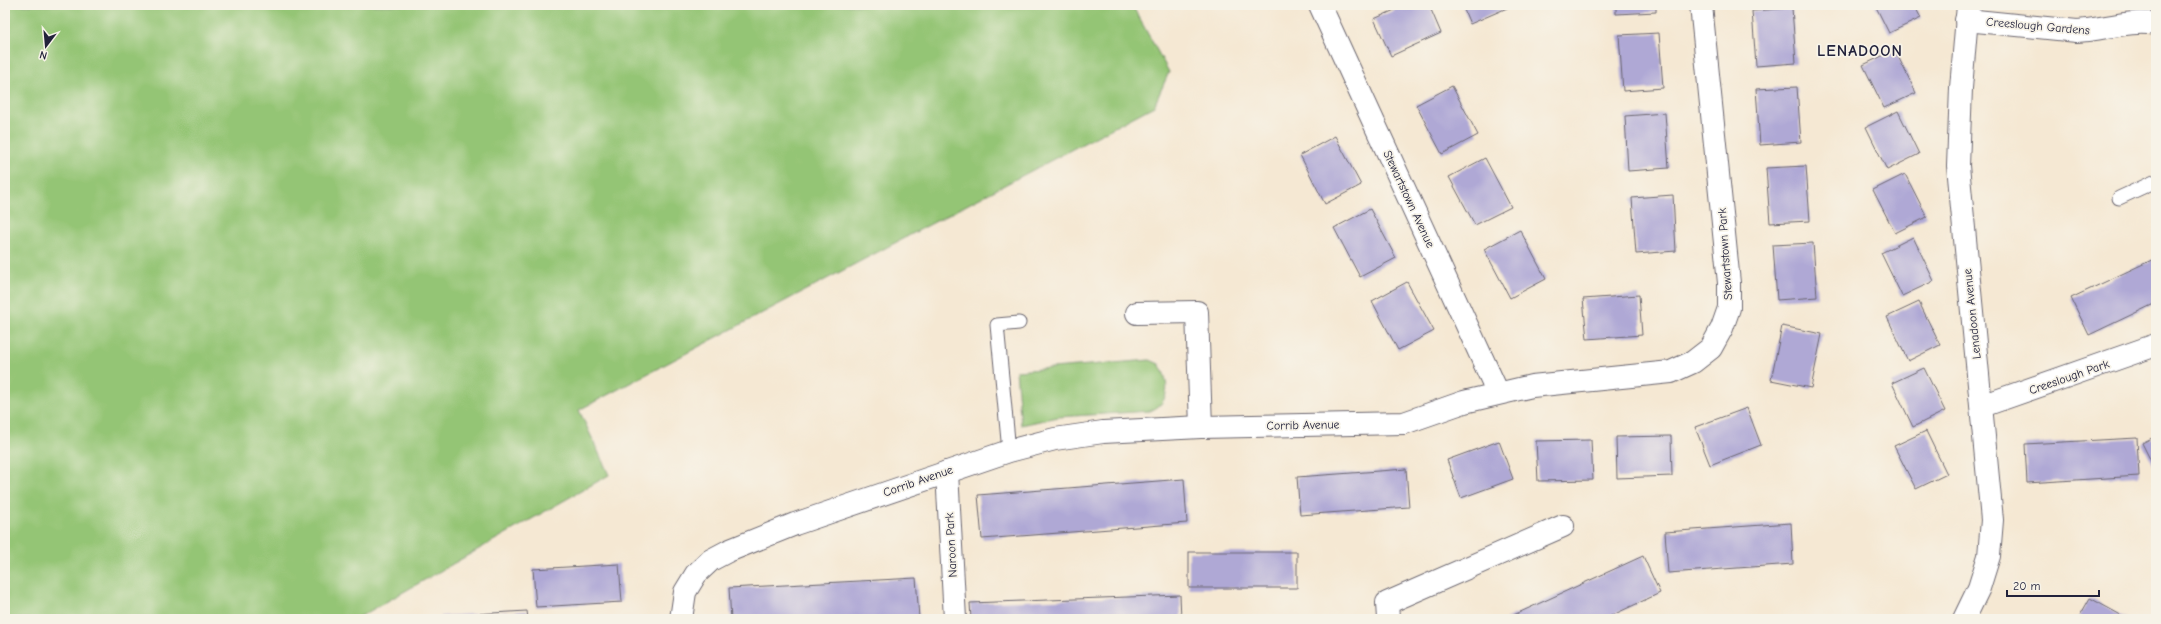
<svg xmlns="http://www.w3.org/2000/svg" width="2161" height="624" font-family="'Comic Neue',sans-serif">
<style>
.green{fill:#94c575;stroke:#5b7458}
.building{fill:#afa8d5}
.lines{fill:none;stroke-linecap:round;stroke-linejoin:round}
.service-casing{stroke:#6c6770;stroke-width:15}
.minor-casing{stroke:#6c6770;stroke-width:24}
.service{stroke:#fff;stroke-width:13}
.minor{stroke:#fff;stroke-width:22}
.labels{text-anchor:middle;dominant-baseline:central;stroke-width:3.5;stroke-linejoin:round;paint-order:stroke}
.street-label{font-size:12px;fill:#22223b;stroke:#f7f3e8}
.district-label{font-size:16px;font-weight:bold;letter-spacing:1px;fill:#22223b;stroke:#f7f3e8}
</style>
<rect width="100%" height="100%" fill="#f7f3e8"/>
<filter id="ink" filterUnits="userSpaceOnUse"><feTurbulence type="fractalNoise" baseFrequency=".025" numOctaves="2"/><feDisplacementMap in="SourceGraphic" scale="8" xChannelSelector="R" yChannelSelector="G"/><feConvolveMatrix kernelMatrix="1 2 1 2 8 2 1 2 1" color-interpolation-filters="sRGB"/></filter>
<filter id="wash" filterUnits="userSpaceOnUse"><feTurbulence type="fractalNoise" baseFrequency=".012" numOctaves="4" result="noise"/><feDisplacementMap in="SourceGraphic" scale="16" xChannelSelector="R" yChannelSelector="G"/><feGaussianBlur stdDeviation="0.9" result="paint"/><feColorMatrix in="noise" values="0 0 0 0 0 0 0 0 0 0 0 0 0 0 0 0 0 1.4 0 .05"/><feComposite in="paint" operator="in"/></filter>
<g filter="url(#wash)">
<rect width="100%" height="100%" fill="#f5e8d3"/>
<g class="green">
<path d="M5,5H1132L1169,72L1154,106L579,410L609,475L356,619H5Z"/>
<path d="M1150,360L1159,364C1170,381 1171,403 1150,411L1058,417L1021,425L1016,371Z"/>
</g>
<g id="blocks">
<g class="building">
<path d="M1406,5H1429L1441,33L1391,56L1374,19Z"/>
<path d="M1462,5H1514L1470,24Z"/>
<path d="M1616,5H1656V12L1616,14Z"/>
<path d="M1875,5H1914L1921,18L1889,33Z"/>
<path d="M1792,8L1796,63L1756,66L1752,11Z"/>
<path d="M1659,33L1663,88L1623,91L1619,35Z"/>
<path d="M1895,50L1916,93L1884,108L1863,65Z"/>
<path d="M1452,86L1478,135L1442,154L1416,105Z"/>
<path d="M1797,87L1801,142L1760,145L1756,89Z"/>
<path d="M1898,111L1919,154L1887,170L1866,127Z"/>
<path d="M1665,113L1669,168L1628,171L1625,116Z"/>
<path d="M1335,136L1361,185L1325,204L1300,155Z"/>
<path d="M1485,158L1511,207L1475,225L1449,177Z"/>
<path d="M1806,166L1810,221L1770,223L1766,168Z"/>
<path d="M1905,174L1927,217L1895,233L1873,190Z"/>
<path d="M1673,195L1676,251L1636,254L1632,198Z"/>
<path d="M1370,209L1396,258L1360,277L1334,228Z"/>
<path d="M1520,230L1546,279L1510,298L1484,249Z"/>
<path d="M1913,237L1934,281L1902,296L1881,253Z"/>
<path d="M1813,243L1817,297L1777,300L1773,245Z"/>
<path d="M2156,258V303L2089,335L2071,298Z"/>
<path d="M1407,282L1434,331L1398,350L1372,301Z"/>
<path d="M1639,295L1642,335L1587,339L1583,299Z"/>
<path d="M1919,302L1940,345L1908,361L1887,317Z"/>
<path d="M1782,326L1822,334L1811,388L1771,380Z"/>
<path d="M1924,368L1945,411L1913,427L1892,383Z"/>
<path d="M1747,408L1761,445L1710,465L1695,427Z"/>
<path d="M1926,431L1947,474L1916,489L1894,446Z"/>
<path d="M1671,436L1672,476L1617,478L1616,437Z"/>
<path d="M2156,436V471L2142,443Z"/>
<path d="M2137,438L2139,476L2027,483L2025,444Z"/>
<path d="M1591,440L1593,480L1538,481L1536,441Z"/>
<path d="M1499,441L1513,479L1461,498L1447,460Z"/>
<path d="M1406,469L1409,507L1300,515L1297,477Z"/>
<path d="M1184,479L1187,523L982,539L978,495Z"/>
<path d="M1791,523L1793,564L1668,573L1665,532Z"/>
<rect x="1189" y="552" width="108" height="36"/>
<path d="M1643,556L1660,593L1604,619H1505Z"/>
<path d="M619,564L622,602L536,607L533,569Z"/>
<path d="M916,578L919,618L731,619L729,588Z"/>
<path d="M1180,595L1181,619H971L970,603Z"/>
<path d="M2090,598L2128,619H2078Z"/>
<path d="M527,611L528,619H441V616Z"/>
</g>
</g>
</g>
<g filter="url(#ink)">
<use href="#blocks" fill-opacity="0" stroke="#6c6770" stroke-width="1"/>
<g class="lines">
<g class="service-casing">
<g id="service">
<path d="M2119,198L2156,181"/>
<path d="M1009,451L997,325L1019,323"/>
</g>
</g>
<g class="minor-casing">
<g id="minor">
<path d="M1320,5L1498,393"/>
<path d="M1966,20L2077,31C2103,30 2130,19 2156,24"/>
<path d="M1137,313L1197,312L1201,427"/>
<path d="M1982,406L2156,345"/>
<path d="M947,472L955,619"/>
<path d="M681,619L685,592L696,574L711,560L728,551L795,524L1009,451L1055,439L1103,432L1201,427L1404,423L1464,402L1532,386L1671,372L1693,362L1711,348L1722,328L1729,308V283L1701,5"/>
<path d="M1388,619L1387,603L1563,526"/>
<path d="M1964,619L1979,588L1989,556L1992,520L1958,166L1961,88L1968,5"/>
</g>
</g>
<use href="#service" class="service"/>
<use href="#minor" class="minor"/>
</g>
</g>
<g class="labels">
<g class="street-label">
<text transform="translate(2038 26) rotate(5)">Creeslough Gardens</text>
<text transform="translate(1409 199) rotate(65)">Stewartstown Avenue</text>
<text transform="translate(1725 254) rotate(-94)">Stewartstown Park</text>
<text transform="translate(1972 314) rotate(-96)">Lenadoon Avenue</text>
<text transform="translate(2069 377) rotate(-19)">Creeslough Park</text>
<text transform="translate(1303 425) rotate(-1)">Corrib Avenue</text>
<text transform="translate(918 481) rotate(-19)">Corrib Avenue</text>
<text transform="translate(951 545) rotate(-93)">Naroon Park</text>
</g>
<g class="district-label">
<text x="1860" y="51">LENADOON</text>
</g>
</g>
<rect width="2161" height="624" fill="none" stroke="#f7f3e8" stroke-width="20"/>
<g transform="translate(46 46) rotate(196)" stroke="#f7f3e8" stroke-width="3" paint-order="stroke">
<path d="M0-3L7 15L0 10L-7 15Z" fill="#22223b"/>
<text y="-6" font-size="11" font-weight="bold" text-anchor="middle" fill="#22223b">N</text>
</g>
<path d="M2007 590v6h92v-6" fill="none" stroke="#22223b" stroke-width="2"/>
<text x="2013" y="590" font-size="12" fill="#22223b" stroke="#f7f3e8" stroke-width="3" paint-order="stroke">20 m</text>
</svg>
